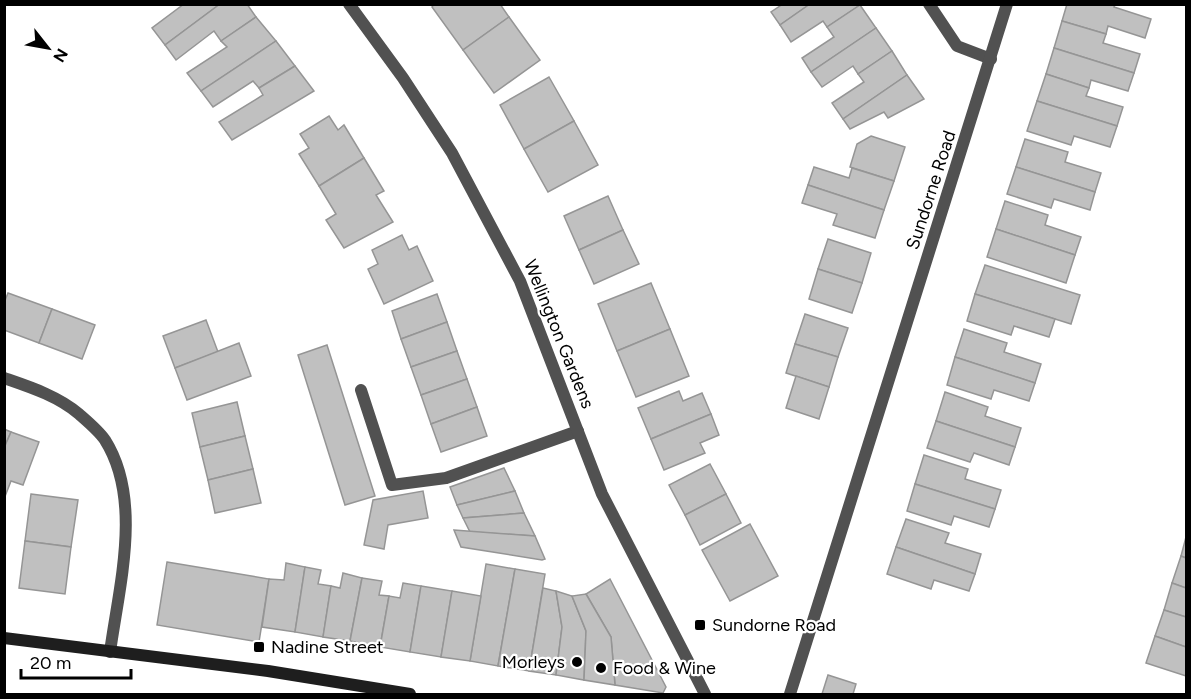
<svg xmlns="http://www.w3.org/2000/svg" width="1191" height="699" font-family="Figtree,sans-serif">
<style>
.building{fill:#c0c0c0;stroke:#959595;stroke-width:1.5}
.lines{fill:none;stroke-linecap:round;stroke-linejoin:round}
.lane{stroke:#515151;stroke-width:12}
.street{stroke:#515151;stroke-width:12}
.secondary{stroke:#1e1e1e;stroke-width:12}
.poi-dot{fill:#000;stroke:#fff;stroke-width:2}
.labels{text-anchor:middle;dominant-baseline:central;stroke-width:4.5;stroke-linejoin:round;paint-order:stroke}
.street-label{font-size:18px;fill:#000;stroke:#fff}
.poi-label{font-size:18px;fill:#000;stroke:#fff;text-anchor:start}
</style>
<rect width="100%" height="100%" fill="#fff"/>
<g class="building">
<path d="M184,4H220L165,45L152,28Z"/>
<path d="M220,4H247L256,17L221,41L214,31L176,60L165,45Z"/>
<path d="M434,4H500L509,17L463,50L432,7Z"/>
<path d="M783,4H810L780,25L771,12Z"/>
<path d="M810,4H860V5L827,27L823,21L791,42L780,25Z"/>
<path d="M1067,4H1115L1114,7L1151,19L1145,38L1108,26L1106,34L1062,21Z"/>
<path d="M860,5L876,28L811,72L802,58L834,37L827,27Z"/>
<path d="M256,17L276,41L201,91L187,73L227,47L221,41Z"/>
<path d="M509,17L540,60L494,93L463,50Z"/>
<path d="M1062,21L1106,34L1103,43L1140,54L1134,73L1054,48Z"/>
<path d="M876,28L892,51L858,74L853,66L822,87L811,72Z"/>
<path d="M276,41L295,66L259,88L253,81L213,107L201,91Z"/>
<path d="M1054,48L1134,73L1128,91L1091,80L1089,88L1046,74Z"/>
<path d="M892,51L907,75L843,119L832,103L864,82L858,74Z"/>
<path d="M295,66L314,91L232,140L219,122L263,95L259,88Z"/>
<path d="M1046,74L1089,88L1086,96L1123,107L1117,126L1037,101Z"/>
<path d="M907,75L924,99L888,118L884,112L850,129L843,119Z"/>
<path d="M549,77L574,121L524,149L500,105Z"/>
<path d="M1037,101L1117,126L1110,147L1074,136L1071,145L1027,131Z"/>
<path d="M329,116L338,130L344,125L364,158L319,186L299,154L309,148L300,134Z"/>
<path d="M574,121L598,165L548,192L524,149Z"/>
<path d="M871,136L905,147L894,181L850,167L857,144Z"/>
<path d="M1025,139L1068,152L1065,162L1101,173L1095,192L1016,167Z"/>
<path d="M364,158L384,191L376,195L393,222L344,248L326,220L336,214L319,186Z"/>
<path d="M814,167L849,178L852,168L894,181L884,210L808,185Z"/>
<path d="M1016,167L1095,192L1090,210L1054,199L1051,208L1007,194Z"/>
<path d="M808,185L884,210L875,238L833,225L837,214L802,203Z"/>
<path d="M608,196L623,230L579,250L564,216Z"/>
<path d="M1005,201L1048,215L1045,225L1081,237L1075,255L996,229Z"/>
<path d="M996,229L1075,255L1066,283L987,257Z"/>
<path d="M623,230L639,264L594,284L579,250Z"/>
<path d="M402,235L409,250L417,246L433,281L384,304L368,269L378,264L372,250Z"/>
<path d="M828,239L871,253L862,283L818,269Z"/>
<path d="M985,265L1080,295L1071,324L975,294Z"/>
<path d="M818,269L862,283L852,313L809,299Z"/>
<path d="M651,283L670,329L617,351L598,304Z"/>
<path d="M8,293L52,309L39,343L4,330V303Z"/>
<path d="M437,294L447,322L401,339L392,311Z"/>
<path d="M975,294L1055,319L1049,337L1014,326L1011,335L967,321Z"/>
<path d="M52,309L95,325L82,359L39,343Z"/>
<path d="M805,314L848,328L838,357L795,344Z"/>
<path d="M206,320L218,352L175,368L163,336Z"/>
<path d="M447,322L457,351L411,367L401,339Z"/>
<path d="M670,329L689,376L636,397L617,351Z"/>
<path d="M964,329L1007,343L1004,352L1041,364L1035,383L955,357Z"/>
<path d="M239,343L251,376L187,400L175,368Z"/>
<path d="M795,344L838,357L829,387L786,373Z"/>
<path d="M327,345L375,496L345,505L298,355Z"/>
<path d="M457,351L467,379L421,395L411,367Z"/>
<path d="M955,357L1035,383L1029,401L994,390L991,399L947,385Z"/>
<path d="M796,376L829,387L819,419L786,408Z"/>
<path d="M467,379L477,407L431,424L421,395Z"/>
<path d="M679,391L683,401L702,393L711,414L651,439L638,408Z"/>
<path d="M945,392L988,407L985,416L1021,428L1015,447L936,421Z"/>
<path d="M237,402L245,436L200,447L192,413Z"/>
<path d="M477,407L487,436L441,452L431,424Z"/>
<path d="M711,414L719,435L700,443L705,453L664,470L651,439Z"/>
<path d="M936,421L1015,447L1009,465L974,453L970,462L927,448Z"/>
<path d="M4,429L11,432L4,448Z"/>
<path d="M11,432L39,442L23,485L11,481L4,499V448Z"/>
<path d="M245,436L253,469L208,480L200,447Z"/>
<path d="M924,455L968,469L965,479L1001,490L995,509L915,484Z"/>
<path d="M710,464L726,494L685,515L669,485Z"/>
<path d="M504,468L515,491L457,505L450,487Z"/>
<path d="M253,469L261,503L215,513L208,480Z"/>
<path d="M915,484L995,509L989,527L954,516L951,525L907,511Z"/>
<path d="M423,491L428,518L388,525L384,549L364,545L373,500Z"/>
<path d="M515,491L524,513L463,518L457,505Z"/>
<path d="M31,494L78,500L71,547L25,541Z"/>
<path d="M726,494L741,523L700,545L685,515Z"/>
<path d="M524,513L535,536L470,532L463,518Z"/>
<path d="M906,519L949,533L945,543L981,554L975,574L896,547Z"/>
<path d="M750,524L778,576L730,601L702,550Z"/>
<path d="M454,530L535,536L545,559L542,560L461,547Z"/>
<path d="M1186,537V558L1181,556Z"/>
<path d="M25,541L71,547L65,594L19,588Z"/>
<path d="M896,547L975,574L969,591L934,580L931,589L887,574Z"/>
<path d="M1181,556L1186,558V588L1172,583Z"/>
<path d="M167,562L269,579L259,642L157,625Z"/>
<path d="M286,563L305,567L295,632L262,627L269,579L284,580Z"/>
<path d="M486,564L515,569L498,666L470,661Z"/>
<path d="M305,567L321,570L318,584L331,586L323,637L295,632Z"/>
<path d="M515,569L545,574L529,671L498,666Z"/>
<path d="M343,573L362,578L350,641L323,637L331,586L340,588Z"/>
<path d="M362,578L382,581L379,595L389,596L380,647L350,641Z"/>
<path d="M610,579L666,687L663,693L615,685L611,637L586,594Z"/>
<path d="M403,583L421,586L410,652L380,647L389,596L400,598Z"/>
<path d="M1172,583L1186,588V617L1164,610Z"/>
<path d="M421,586L452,591L441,657L410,652Z"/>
<path d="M543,588L556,591L562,627L556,675L529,671Z"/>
<path d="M452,591L481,596L470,661L441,657Z"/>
<path d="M556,591L572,596L586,631L584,680L556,675L562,627Z"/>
<path d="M586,594L611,637L615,685L584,680L586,631L572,596Z"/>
<path d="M1164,610L1186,617V647L1155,636Z"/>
<path d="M1155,636L1186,647V676L1146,663Z"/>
<path d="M828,675L856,684L853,694H822Z"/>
</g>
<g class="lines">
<path class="lane" d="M361,390L392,485L446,478L578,431"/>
<g class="street">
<path d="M349,4L403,78L452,153L520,281L602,494L705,694"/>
<path d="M929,4L957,46L991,59"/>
<path d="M4,378C30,387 58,396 79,414C87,421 99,431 105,440C143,500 119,586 110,652"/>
<path d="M790,694L1007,4"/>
</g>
<path class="secondary" d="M4,638L268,671L410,694"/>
</g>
<g class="poi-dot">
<rect x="694" y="619" width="12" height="12" rx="3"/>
<rect x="253" y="641" width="12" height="12" rx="3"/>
<circle cx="577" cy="662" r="6"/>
<circle cx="601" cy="668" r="6"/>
</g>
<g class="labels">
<g class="street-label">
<text transform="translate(931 190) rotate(-72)">Sundorne Road</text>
<text transform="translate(559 334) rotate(68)">Wellington Gardens</text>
</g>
<g class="poi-label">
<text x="712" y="625">Sundorne Road</text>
<text x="271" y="647">Nadine Street</text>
<text x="565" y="662" text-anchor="end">Morleys</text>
<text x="613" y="668">Food &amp; Wine</text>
</g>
</g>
<rect width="1191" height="699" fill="none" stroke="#000000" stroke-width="12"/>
<g transform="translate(48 48) rotate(121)" stroke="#ffffff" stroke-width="4.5" paint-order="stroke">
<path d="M0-4.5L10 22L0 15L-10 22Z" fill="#000000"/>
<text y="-9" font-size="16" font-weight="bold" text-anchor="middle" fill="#000000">N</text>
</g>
<path d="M21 669v9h110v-9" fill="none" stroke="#000000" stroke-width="3"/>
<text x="30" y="669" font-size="18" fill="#000000" stroke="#ffffff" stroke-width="4.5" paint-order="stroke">20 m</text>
</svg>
